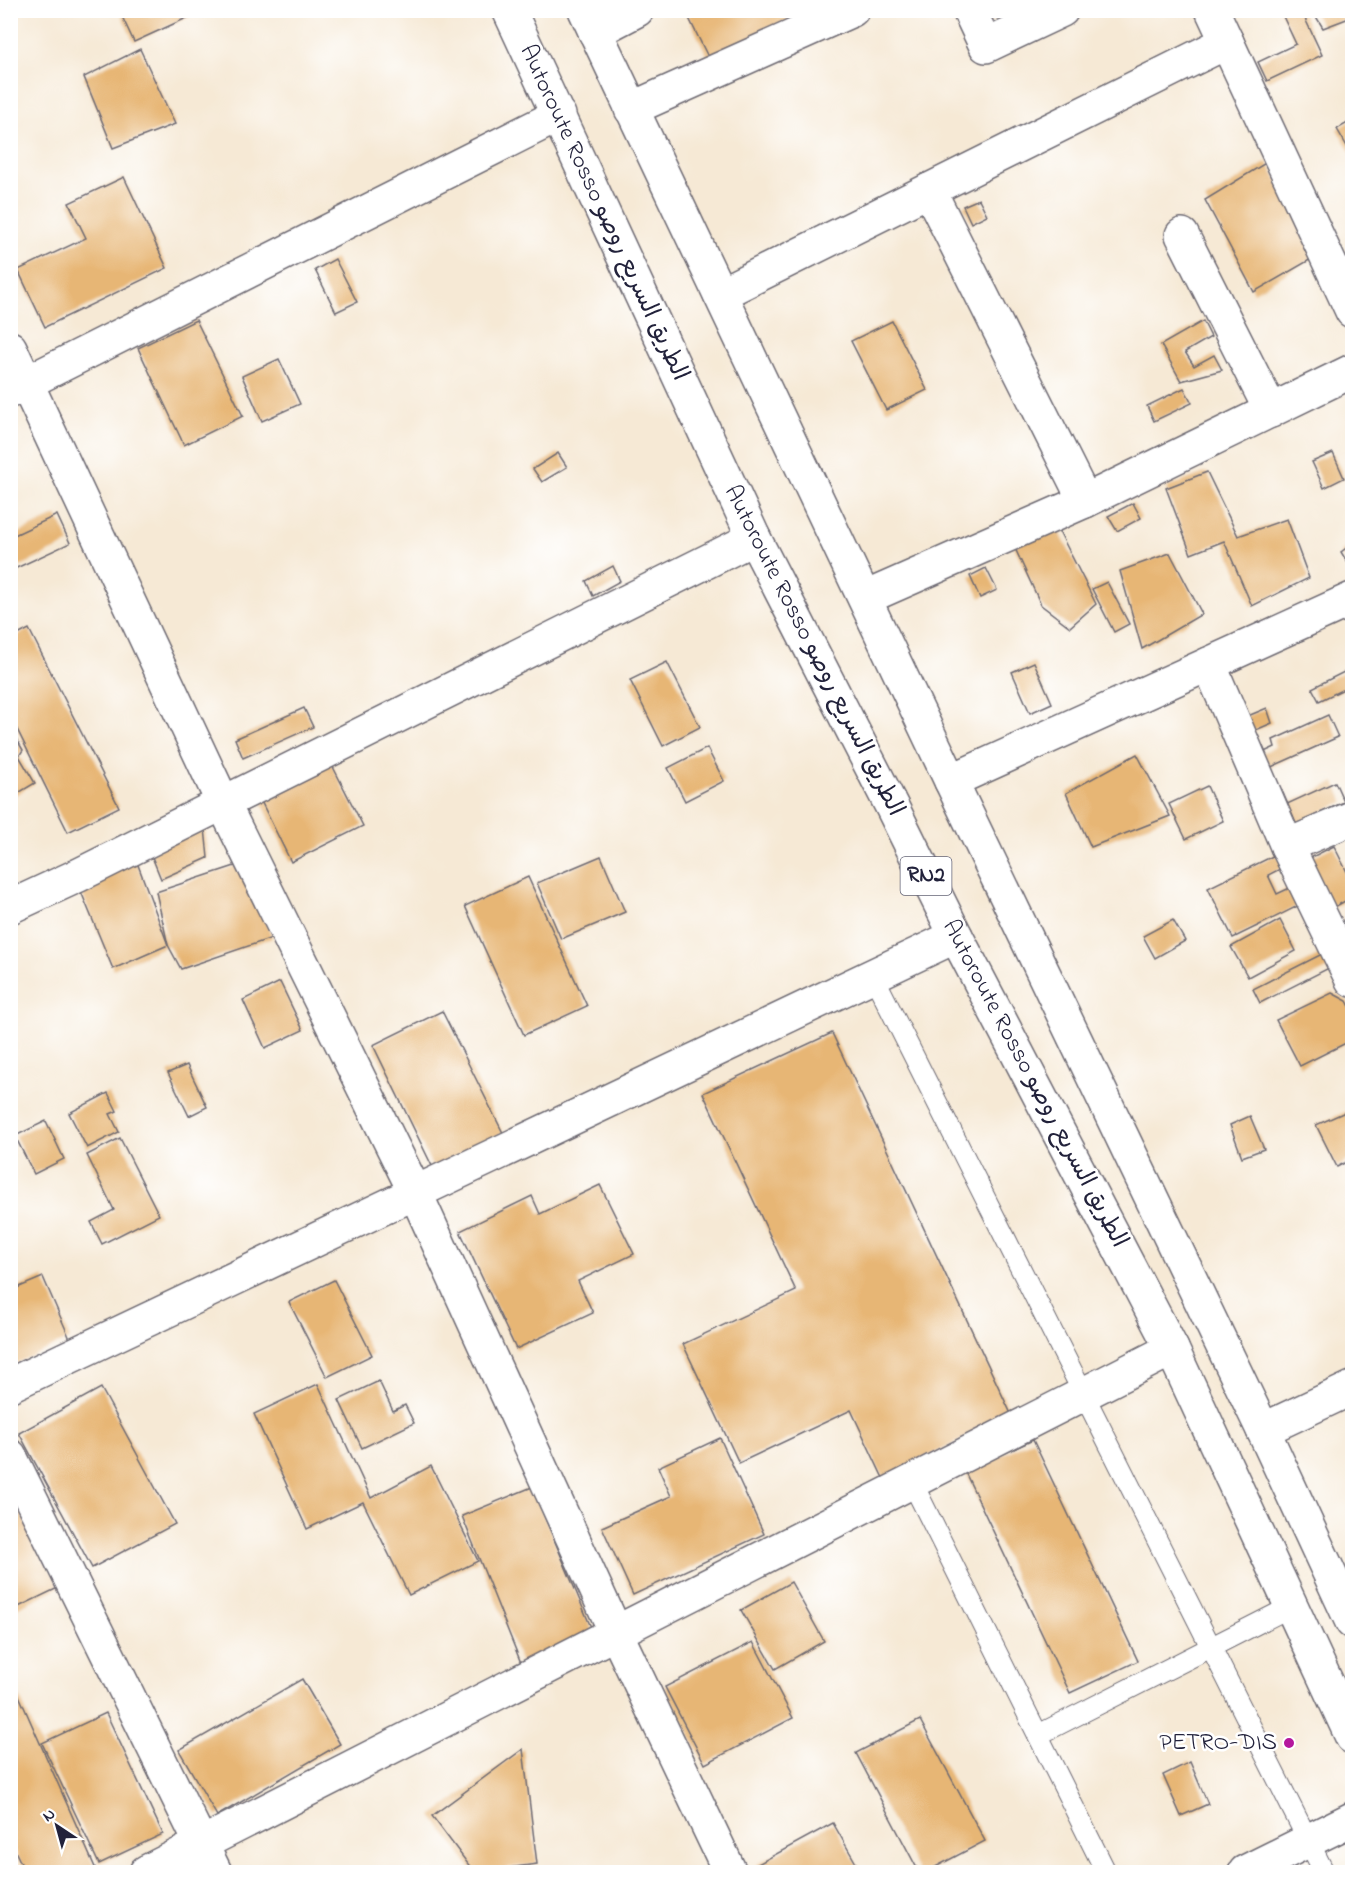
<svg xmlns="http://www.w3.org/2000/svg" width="1363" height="1883" font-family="'Indie Flower','Playpen Sans Arabic',sans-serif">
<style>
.building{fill:#e7b674}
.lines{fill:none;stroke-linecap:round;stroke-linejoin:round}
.service-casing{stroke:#6c6871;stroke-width:22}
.minor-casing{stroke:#6c6871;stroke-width:36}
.tertiary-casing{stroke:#6c6871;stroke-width:36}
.trunk-casing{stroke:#6c6871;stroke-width:36}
.service{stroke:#fff;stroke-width:20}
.minor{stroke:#fff;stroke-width:33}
.tertiary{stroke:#fff;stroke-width:33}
.trunk{stroke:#fff;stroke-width:33}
.poi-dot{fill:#b5179e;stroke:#fff;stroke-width:2}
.labels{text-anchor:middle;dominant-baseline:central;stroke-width:5;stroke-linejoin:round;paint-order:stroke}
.shield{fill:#fff;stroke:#646476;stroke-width:1.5}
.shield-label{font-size:22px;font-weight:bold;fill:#22223b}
.street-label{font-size:24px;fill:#22223b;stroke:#fff}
.poi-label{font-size:24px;fill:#22223b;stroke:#fff;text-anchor:end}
</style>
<rect width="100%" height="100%" fill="#fff"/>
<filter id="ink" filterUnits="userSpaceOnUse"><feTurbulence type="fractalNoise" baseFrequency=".0167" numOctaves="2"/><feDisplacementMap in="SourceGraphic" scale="12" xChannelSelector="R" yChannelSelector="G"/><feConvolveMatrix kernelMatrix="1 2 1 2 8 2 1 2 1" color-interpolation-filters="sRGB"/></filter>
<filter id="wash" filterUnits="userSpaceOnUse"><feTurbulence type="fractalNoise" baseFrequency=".008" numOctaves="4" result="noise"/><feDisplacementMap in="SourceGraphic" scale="24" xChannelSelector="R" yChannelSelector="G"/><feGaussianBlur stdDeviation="1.35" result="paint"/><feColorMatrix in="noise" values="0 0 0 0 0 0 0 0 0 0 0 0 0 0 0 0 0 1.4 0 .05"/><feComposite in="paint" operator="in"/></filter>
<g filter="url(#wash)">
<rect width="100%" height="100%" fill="#f6e9d5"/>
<g id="blocks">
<g class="building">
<path d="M119,10H148L150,16L163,10H189L191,16L134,42Z"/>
<path d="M685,10H784L790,26L711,63Z"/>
<path d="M1280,10H1301L1322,55L1267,81L1258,62L1296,44Z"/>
<path d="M1312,10H1352V17L1323,28Z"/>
<path d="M140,49L175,124L113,148L84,77Z"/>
<path d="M1351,121L1352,123V155L1337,129Z"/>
<path d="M1267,162L1320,254L1254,292L1205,200Z"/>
<path d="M124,177L167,268L45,327L18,270L86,238L69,203Z"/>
<path d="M979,199L987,215L971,223L963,206Z"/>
<path d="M335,259L357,302L336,312L315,270Z"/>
<path d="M196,320L243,416L184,445L138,348Z"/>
<path d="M892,321L927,390L886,410L851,341Z"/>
<path d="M1203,321L1211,337L1185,352L1194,366L1214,355L1222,370L1181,381L1161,345Z"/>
<path d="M279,359L300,404L262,421L242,376Z"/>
<path d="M1184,388L1192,403L1154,421L1147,406Z"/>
<path d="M558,453L567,467L542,482L533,469Z"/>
<path d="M1333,453L1344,478L1324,488L1312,462Z"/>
<path d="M1207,472L1238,536L1287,519L1309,578L1252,606L1224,541L1191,554L1166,488Z"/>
<path d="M1133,503L1141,518L1117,531L1108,516Z"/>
<path d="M57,515L70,543L10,571V537Z"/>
<path d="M1056,525L1096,604L1070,627L1041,605L1014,546Z"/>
<path d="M1352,544V562L1349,565L1341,552Z"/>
<path d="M1170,553L1202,614L1142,649L1120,571Z"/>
<path d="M613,566L620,581L593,596L586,581Z"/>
<path d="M986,568L997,590L980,598L970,576Z"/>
<path d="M1107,582L1129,624L1114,632L1092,589Z"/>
<path d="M29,629L119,807L68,832L10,715V639Z"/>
<path d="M667,662L700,727L663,746L630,680Z"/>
<path d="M1034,662L1052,703L1030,713L1012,672Z"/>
<path d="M1352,668V685L1319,701L1312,688Z"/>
<path d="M304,708L313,727L243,758L235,739Z"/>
<path d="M1267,708L1272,723L1249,733L1243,718Z"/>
<path d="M1328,715L1338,737L1269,768L1262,753L1275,747L1273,740Z"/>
<path d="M10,728L23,750L19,756L35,783L10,798Z"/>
<path d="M707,748L724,781L685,801L668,768Z"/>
<path d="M1137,754L1170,816L1091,847L1066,793Z"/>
<path d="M330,761L363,826L291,862L259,797Z"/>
<path d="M1335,782L1344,802L1296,824L1287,804Z"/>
<path d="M1207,786L1223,821L1186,839L1169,804Z"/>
<path d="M205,828L208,858L161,879L150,852Z"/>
<path d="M1334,846L1352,882V897L1333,908L1308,859Z"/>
<path d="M1277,854L1284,867L1268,875L1277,894L1294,886L1302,904L1233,938L1208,888Z"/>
<path d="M601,856L625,912L561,939L537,883Z"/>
<path d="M135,857L168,945L113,969L77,882Z"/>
<path d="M247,862L272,938L181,969L168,945L156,892Z"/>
<path d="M528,877L587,1006L524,1035L465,906Z"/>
<path d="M1173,920L1185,941L1155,958L1143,936Z"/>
<path d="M1280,920L1296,951L1248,977L1231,947Z"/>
<path d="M1324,953L1331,967L1260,1003L1253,989Z"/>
<path d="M280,982L303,1030L265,1048L243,1000Z"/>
<path d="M1332,993L1347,1001L1352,1010V1040L1300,1066L1276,1020Z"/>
<path d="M442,1011L503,1133L433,1168L373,1045Z"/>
<path d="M832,1033L1012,1416L883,1478L851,1410L739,1463L683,1344L796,1291L703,1093Z"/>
<path d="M187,1065L207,1107L189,1116L168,1073Z"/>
<path d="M108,1093L117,1111L110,1114L119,1132L87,1148L69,1113Z"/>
<path d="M1352,1109V1159L1337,1167L1316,1125Z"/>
<path d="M1250,1116L1264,1149L1242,1157L1230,1125Z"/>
<path d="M46,1121L64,1159L34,1174L15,1136Z"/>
<path d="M120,1138L159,1215L102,1244L91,1222L114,1210L87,1155Z"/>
<path d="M1352,1169V1185L1347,1172Z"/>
<path d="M600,1185L634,1254L578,1281L593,1313L516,1349L460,1231L532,1196L540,1214Z"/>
<path d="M43,1277L70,1339L10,1366V1291Z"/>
<path d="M334,1280L372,1355L327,1377L289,1302Z"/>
<path d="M379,1381L393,1411L405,1405L414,1423L362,1448L339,1400Z"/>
<path d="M318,1384L371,1498L431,1466L478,1561L409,1595L363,1502L307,1529L254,1414Z"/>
<path d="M101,1388L175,1524L92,1568L19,1433Z"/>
<path d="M720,1438L764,1534L633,1595L602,1527L671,1496L658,1467Z"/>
<path d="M1033,1440L1138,1661L1070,1693L965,1472Z"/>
<path d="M532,1487L593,1632L521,1663L462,1516Z"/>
<path d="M10,1493L60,1587L10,1611Z"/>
<path d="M791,1582L824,1641L775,1669L741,1610Z"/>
<path d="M753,1642L793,1718L705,1764L665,1687Z"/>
<path d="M302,1679L340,1744L217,1816L179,1750Z"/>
<path d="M13,1682L97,1872H25L10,1840V1683Z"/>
<path d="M106,1713L163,1834L99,1864L42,1743Z"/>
<path d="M920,1720L985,1841L926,1872H919L856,1753Z"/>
<path d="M523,1749L537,1864L508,1868L501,1872H474L432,1816Z"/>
<path d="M1190,1762L1208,1804L1181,1816L1163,1775Z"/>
<path d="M833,1823L861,1872H759L756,1865Z"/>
</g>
</g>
</g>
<g filter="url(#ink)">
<use href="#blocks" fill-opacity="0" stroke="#6c6871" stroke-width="1.5"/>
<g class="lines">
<g class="service-casing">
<g id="service">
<path d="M873,975L1324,1872"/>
<path d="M912,1482L1106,1872"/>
<path d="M1038,1735L1292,1606"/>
</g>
</g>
<g class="minor-casing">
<g id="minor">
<path d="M969,10L986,46L1062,10"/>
<path d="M1212,10L1352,311"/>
<path d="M595,32L637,10"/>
<path d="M631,109L852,10"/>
<path d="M929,190L1085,501"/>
<path d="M1182,235L1271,411"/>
<path d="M720,294L1227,42"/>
<path d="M10,348L223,803L415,1192L616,1633L730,1872"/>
<path d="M10,391L559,115"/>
<path d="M865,598L1085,501L1352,371"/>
<path d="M1209,664L1287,846L1352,980"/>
<path d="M951,781L1352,599"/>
<path d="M1287,846L1352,818"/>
<path d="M10,907L79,875L754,538"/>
<path d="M10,1385L956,936"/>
<path d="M1263,1430L1352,1388"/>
<path d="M10,1456L215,1872"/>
<path d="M146,1872L1172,1349"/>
</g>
</g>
<g class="tertiary-casing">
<path id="tertiary" d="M1245,1872L1352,1819"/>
</g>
<g class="trunk-casing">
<g id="trunk">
<path d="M509,10L754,538L892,807L956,936L1172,1349L1352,1737"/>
<path d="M585,10L951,781L1263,1430L1352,1622"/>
</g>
</g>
<use href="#service" class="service"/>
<use href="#minor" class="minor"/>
<use href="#tertiary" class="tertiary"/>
<use href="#trunk" class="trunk"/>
</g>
</g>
<circle class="poi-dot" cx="1289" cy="1743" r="6"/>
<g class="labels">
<rect class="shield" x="900.5" y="857" width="51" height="38" rx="4.5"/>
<g class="shield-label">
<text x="926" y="876">RN2</text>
</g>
<g class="street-label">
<text transform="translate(603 213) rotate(65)">Autoroute Rosso الطريق السريع روصو</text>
<text transform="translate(813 651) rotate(63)">Autoroute Rosso الطريق السريع روصو</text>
<text transform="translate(1034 1084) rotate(62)">Autoroute Rosso الطريق السريع روصو</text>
</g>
<g class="poi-label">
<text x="1277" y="1743">PETRO-DIS</text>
</g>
</g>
<rect width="1363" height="1883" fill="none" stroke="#fff" stroke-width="36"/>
<g transform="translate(57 1826) rotate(324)" stroke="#ffffff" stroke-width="4.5" paint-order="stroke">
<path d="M0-4.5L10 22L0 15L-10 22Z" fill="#22223b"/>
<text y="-9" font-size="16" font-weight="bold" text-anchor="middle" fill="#22223b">N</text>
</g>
</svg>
